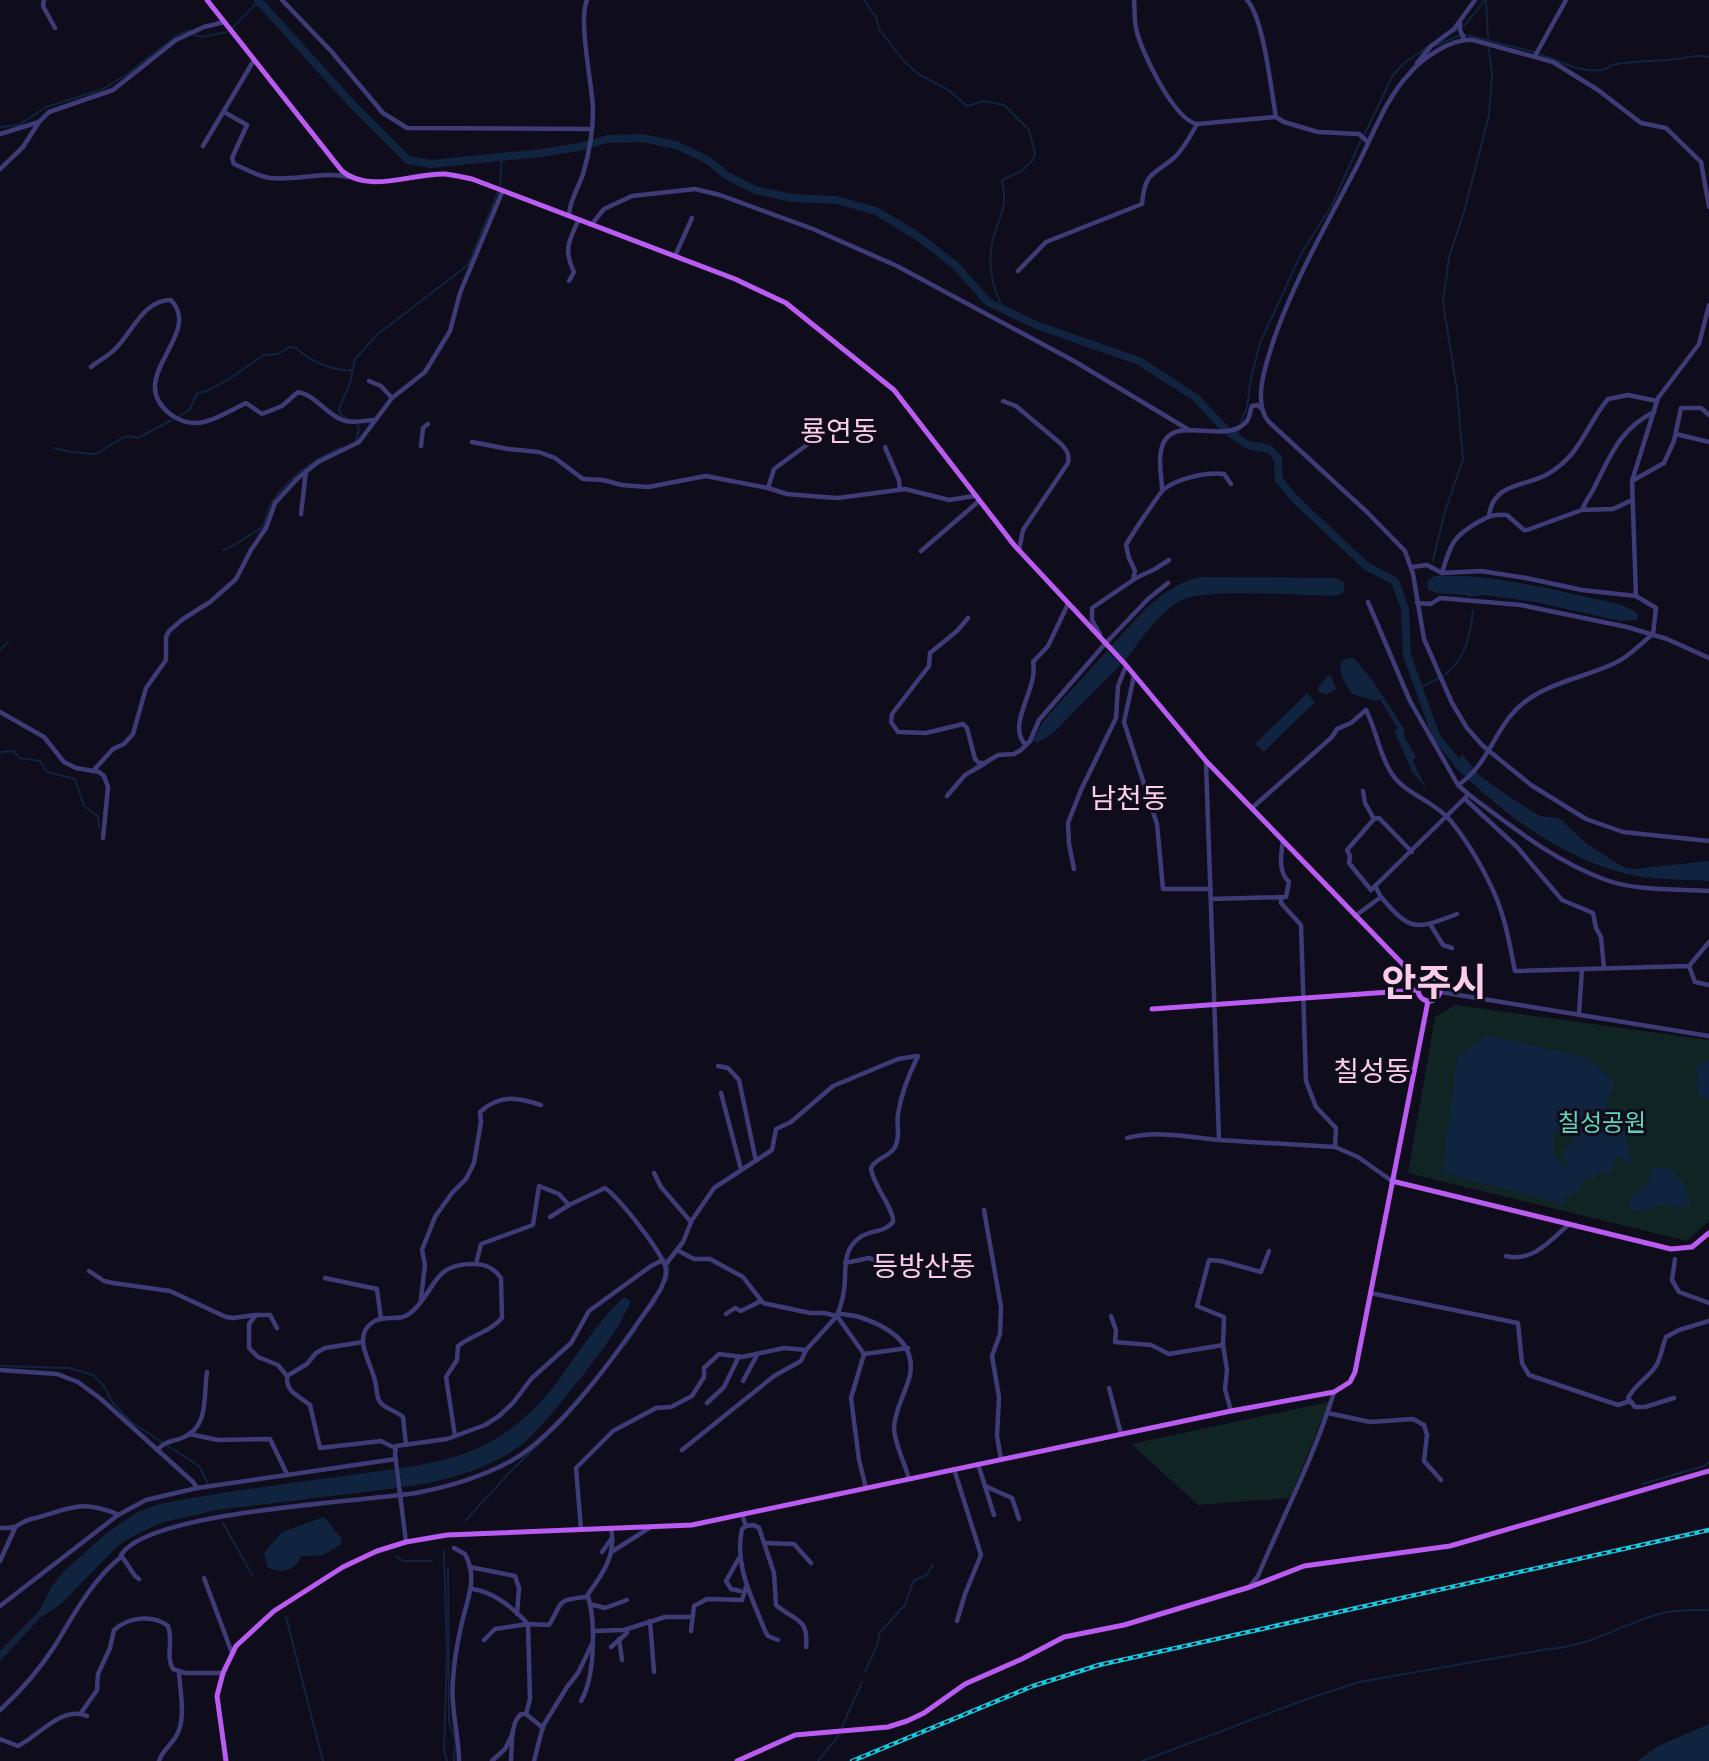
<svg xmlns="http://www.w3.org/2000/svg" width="1709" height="1761" font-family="Ubuntu,'Noto Sans KR',sans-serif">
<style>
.green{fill:#102424}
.water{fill:#11243f;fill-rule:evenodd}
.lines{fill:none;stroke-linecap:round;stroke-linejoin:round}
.stream{stroke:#11243f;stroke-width:2}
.river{stroke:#11243f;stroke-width:8}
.minor{stroke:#3e3b76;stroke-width:4.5}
.major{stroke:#ba5bf1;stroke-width:5}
.rail-casing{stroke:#13cadf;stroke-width:4.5}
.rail{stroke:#0f0c1b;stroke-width:2;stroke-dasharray:5;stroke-linecap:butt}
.labels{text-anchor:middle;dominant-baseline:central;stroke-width:6;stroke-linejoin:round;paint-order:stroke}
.park-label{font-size:24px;fill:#5ed3b6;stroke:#0f0c1b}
.quarter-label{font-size:28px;fill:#fbcdea;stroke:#0f0c1b}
.town-label{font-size:38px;font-weight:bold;fill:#fbcdea;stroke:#0f0c1b}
</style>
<rect width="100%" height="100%" fill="#0f0c1b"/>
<g class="green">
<path d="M1455,1005L1709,1040V1221L1687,1241L1408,1173L1435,1017Z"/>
<path d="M1329,1402L1290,1498L1198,1505L1131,1444Z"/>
</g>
<g class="water">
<path d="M1435,576C1486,574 1537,586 1587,597C1604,601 1624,603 1638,614L1637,620L1620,621L1535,602L1485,595L1467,597L1466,595L1436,593L1428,589V580Z"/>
<path d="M1201,577L1336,578L1344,582V592L1336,596C1302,596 1206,587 1180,601C1157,614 1140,641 1125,661L1110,647C1137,619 1161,585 1201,577Z"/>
<path d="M1107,651L1121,664L1052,734L1037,743L1033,740L1044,720Z"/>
<path d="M1348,658H1354L1373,681L1404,729L1405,738L1416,757L1413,761L1426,788L1412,771L1394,731L1398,729L1380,699L1376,701L1352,694C1346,685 1338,674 1341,662Z"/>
<path d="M1330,674L1336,689L1326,695L1319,692L1318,687Z"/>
<path d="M1307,693L1315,702L1264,752L1255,744Z"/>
<path d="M1462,754L1480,776L1513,799L1540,816L1559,818L1587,844L1625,868L1634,869L1709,861V881C1681,879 1650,880 1623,873C1558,856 1502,812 1455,767Z"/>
<path d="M1487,1035L1582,1056L1602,1070L1614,1082L1613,1089L1608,1096L1606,1114L1585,1129L1587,1137L1593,1136L1607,1126L1613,1130L1626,1132L1631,1162L1626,1166L1623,1158L1616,1156L1611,1173L1608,1174L1598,1171L1596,1179L1585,1177L1580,1190L1566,1197L1564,1204L1442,1173L1457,1058ZM1560,1129L1569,1131L1573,1137L1572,1143L1567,1146L1562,1157L1569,1164L1568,1167C1552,1160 1552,1148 1554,1132Z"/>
<path d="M1709,1061V1098L1699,1096L1696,1071L1699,1064Z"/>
<path d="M1661,1167H1668L1686,1186L1690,1205C1678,1210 1673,1206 1661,1205C1651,1205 1643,1213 1632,1211L1628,1204C1639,1188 1646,1193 1653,1168Z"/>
<path d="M624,1297L631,1301C619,1329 602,1350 584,1374C566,1396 548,1420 527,1440C498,1467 441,1483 402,1487L399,1468C469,1459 514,1439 558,1381C579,1352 598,1321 624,1297Z"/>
<path d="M394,1469L397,1488L217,1510L160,1523L126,1540L117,1547L60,1605L40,1618L0,1661V1651L39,1611L52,1586L64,1571L108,1532L137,1512L159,1504L227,1492Z"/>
<path d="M324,1517L342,1539L340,1545L323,1555L301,1556C294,1572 284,1573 268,1568L264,1553L282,1532Z"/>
<path d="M1709,1724V1761H1638L1658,1746Z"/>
</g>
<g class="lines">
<g class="stream">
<path d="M864,0L876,17L879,29L904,61L918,74L947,89L967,106L984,101L1004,105L1029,130L1035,153L1033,160L1023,170L1002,180C1008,208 1000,214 993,239C987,264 992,286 1003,309"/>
<path d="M1486,0L1488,37"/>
<path d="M233,27L255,5L264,6"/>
<path d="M1455,31L1465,25L1485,0"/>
<path d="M194,35L202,37L227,32"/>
<path d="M1435,46L1463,34L1534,52"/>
<path d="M1538,54C1559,60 1578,73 1602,70C1607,69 1611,65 1617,64C1633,61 1650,61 1666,60C1680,60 1696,53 1709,57"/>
<path d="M0,127L19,125L46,107L101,90L126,75L179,34L191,30"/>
<path d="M1364,135L1393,75L1404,63L1429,46"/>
<path d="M500,187L502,157"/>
<path d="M179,417L190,409L197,393L207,391L229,379L264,355L278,354L290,347L296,348C309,360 333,372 352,370"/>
<path d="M349,420L340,414L339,408L349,387L355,359L378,334L468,265L498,192"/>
<path d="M1241,422L1247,407L1251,378L1260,343L1301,254L1332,205L1361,140"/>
<path d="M1237,437L1238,431"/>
<path d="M356,442L359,429L357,424"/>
<path d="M54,448L71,452L96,454L122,438L128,436L138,438L172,420"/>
<path d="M223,550C239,545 247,535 262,528C267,520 266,510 272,502C289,478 314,459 341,448"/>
<path d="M1433,560L1445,511L1463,459L1457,390L1443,303L1449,257L1464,212L1489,115L1492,75L1489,48"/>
<path d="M0,650L8,642"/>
<path d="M1442,677C1465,661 1470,637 1473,611"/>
<path d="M1419,688L1439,678"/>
<path d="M0,752L14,751L19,758L40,761L47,772L75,779L84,806L98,816L99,828"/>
<path d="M667,1281L669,1265"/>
<path d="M649,1311L656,1301"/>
<path d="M625,1345L636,1330"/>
<path d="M0,1366L69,1368L93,1375L104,1386L112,1402L131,1422L199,1466L208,1484"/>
<path d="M1642,1484L1704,1466L1709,1462"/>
<path d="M466,1520L511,1471L568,1415"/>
<path d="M223,1523L252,1575"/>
<path d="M444,1551L447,1655L444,1749L447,1761"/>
<path d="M396,1556L403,1561H432"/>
<path d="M448,1568L449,1722L455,1739L454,1761"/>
<path d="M286,1617L323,1761"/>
<path d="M865,1671L877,1646L880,1632L905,1605L914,1580L927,1575L933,1564"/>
<path d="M842,1727L862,1682"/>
<path d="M818,1761L839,1735"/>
<path d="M1142,1761L1304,1700L1359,1682L1548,1649C1588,1647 1621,1625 1659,1614C1675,1609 1693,1611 1709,1610"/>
</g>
<path class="river" d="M258,0L352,104L408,160L431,164L540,153L579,147L608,139L642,138L676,145L708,160L726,175L755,190L792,198L836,200L876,211L919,237L956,266L988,302L1036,325L1139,361L1195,397L1227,431L1248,445L1269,449L1278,458L1279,480L1295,499L1366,566L1395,581L1405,609L1407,655L1436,736L1463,770"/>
<g class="minor">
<path d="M44,0L43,6L55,28"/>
<path d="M282,0L331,51L383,113L407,128L592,129"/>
<path d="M1134,0C1135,9 1134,19 1136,28C1140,50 1174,120 1197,124"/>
<path d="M1247,0C1264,19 1271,90 1276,117L1284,122L1318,132L1359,134L1368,142"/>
<path d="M1460,23V30L1464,39"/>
<path d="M1535,56L1566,0"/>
<path d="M1417,63L1431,46L1454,29L1475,0"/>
<path d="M224,112L247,125L232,158L234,164C246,169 257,176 270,178C297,181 323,171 349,177"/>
<path d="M0,134L39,122"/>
<path d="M203,146L254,60"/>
<path d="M0,169L23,147L39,122L49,112L113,90L176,40L204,27L224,22"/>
<path d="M1709,207L1701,162L1666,128L1641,123L1598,90L1553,62L1473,40C1452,38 1422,58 1409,74C1386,98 1372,137 1357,166C1328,222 1295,279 1274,339C1267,361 1252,400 1268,421L1367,512L1405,551L1413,574L1424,639L1452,703L1467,728L1483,746L1531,785L1586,819L1623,832L1709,841"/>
<path d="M569,215C570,199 578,189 583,174C589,154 593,130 593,109C592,83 578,20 587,0"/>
<path d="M592,224L604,209L632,196L695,189L720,195L813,229L897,266L1074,361L1189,430"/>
<path d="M675,256L692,218"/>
<path d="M1018,271L1046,242L1142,204C1145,171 1153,176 1175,157C1184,148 1191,135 1197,124L1276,117"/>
<path d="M569,281L574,272C563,249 569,241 579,219"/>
<path d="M91,367C98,361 107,357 114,350C132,334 142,300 171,300C204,335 123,377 170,414C198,435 222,414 246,403L262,414L282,406L298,392C316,395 327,416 345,421C354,423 364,421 373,420"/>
<path d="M369,381L381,386L392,398"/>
<path d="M1003,401L1016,406L1060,443C1066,449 1070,454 1068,463L1023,530L1019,550"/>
<path d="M1676,434L1709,442"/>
<path d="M472,442L508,449L539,452L555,458L583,479L603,480L622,485L648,487L706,476L768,488L787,494L823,497L838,498L905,489L949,500L974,496"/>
<path d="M421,446L423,428L428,424"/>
<path d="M885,447L899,480L900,490"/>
<path d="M1632,481L1664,463L1674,441L1681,408H1701L1709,415"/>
<path d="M768,488L774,469L823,433"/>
<path d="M1162,490C1162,477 1158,463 1161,451C1168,409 1226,448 1247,421C1250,417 1250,410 1252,406L1257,405L1261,408"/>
<path d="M1632,500L1613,509L1582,510C1585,502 1589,497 1593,490C1610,457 1619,429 1654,412"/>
<path d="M301,514L306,471"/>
<path d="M1489,516C1493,483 1523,487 1546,475C1581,456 1586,425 1608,399L1628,395L1657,401"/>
<path d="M921,551L979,501"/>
<path d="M1412,567L1427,565L1442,573L1481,571L1526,578L1582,590L1636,596"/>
<path d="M1442,573C1451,543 1453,536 1480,521C1490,515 1497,514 1507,515L1524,530H1527L1582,510"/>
<path d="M1133,580L1135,571L1129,558L1126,545C1130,537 1159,494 1164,489C1179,478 1206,472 1224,474L1231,484"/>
<path d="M1368,602L1410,701L1458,785L1468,794C1511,826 1554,861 1606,880C1637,891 1676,889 1709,891"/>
<path d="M1417,603L1431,604L1440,598L1521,605L1627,627L1667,639L1709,658"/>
<path d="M968,618L957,631L930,653L929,666L892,714L891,722L898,732L926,733L963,724L967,728L975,759L979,763H985L998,755L1014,754L1021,750L1030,741L1039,720L1104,645L1148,599L1168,583"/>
<path d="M1100,634L1092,620V608L1136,578L1155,569L1169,560"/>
<path d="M1134,676L1124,722L1157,824L1163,889H1211"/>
<path d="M0,712L44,737L64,762L76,768L99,772L104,776L108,787L103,838"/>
<path d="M1026,745C1005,725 1039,689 1033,662L1048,646L1068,604"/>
<path d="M1206,763L1219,1140L1335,1147L1336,1128L1316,1107L1306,1081L1301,925L1281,903V898"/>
<path d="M93,771L113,749L124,744L133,734L146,688L166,660V637L169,631L183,619L210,602L236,579L251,550L266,528L275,503L297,479L318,462L359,442L392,398L425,372L450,331L460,293L503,190"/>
<path d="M1458,785C1488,766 1495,727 1521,705C1548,682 1584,678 1615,663C1630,656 1640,644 1653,634L1656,608L1636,596L1632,481L1658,398L1699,344L1709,305"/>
<path d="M1363,791L1365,803L1374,819L1379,818L1383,822L1412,852"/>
<path d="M947,796L965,775L984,764"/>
<path d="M1465,799L1517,847L1562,900L1593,913L1596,928L1601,937L1604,968"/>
<path d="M1252,808L1332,737L1337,729L1351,723L1366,710C1376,729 1380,757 1392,774C1405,794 1433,800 1450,820C1470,844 1493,884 1502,914C1508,932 1511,952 1515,971L1689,966L1695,982L1709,985"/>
<path d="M1374,819L1347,850L1350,856L1349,863L1371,890L1375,886"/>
<path d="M1074,869L1069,844L1068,823L1081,790L1116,718L1118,686L1126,666"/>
<path d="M1381,897C1411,932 1415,930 1457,914"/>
<path d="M1211,899L1286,897L1289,882C1278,872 1281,855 1283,840"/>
<path d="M1355,916L1381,897L1375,886L1466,797"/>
<path d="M1430,924L1443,945L1452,948"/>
<path d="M1689,966L1709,942"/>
<path d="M1440,992L1709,1036"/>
<path d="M1579,1014L1582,969"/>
<path d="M718,1066L728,1068L739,1080L756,1161"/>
<path d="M721,1093L741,1169"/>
<path d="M1127,1138C1156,1130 1190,1137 1219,1140"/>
<path d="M1335,1147L1358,1157L1392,1181"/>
<path d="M654,1173L661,1187L691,1222"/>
<path d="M984,1210L1001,1307L1000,1334L992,1356L999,1397L997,1436L1001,1459"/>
<path d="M677,1250L694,1259H710L743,1277L763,1303L810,1313H824L837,1316L806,1350L801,1361L774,1376L682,1450"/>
<path d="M1506,1256C1532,1263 1551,1240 1569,1224"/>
<path d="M1675,1259L1672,1280L1679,1292L1709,1303"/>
<path d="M845,1263L869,1258L878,1261L880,1272"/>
<path d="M476,1264L481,1244L533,1225L539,1186L559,1194L569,1205"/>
<path d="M666,1264L683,1242L692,1220L714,1188L772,1150L776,1129L791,1122L833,1086L898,1059L917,1056"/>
<path d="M89,1271L104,1281L113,1283L170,1291L226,1317L233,1318L255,1315"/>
<path d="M325,1278L377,1289L381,1319"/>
<path d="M1370,1293L1518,1323L1522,1363L1529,1375L1618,1405L1630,1401"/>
<path d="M421,1298L425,1265L422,1250L435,1217L452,1193L466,1179L474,1163L481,1122L480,1112C500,1094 517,1097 541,1105"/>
<path d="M838,1313C845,1315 853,1315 859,1317C887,1326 916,1342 910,1375C906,1392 895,1409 894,1427C894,1443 905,1463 909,1479"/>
<path d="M726,1314L735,1308L741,1311L761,1301"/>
<path d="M1111,1316L1116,1330L1115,1342L1151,1345L1169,1354L1223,1345"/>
<path d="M277,1328L270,1315H256L249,1324V1348L258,1357L278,1365L287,1376C286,1393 298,1395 310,1405L320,1448L381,1441L395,1448"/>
<path d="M864,1354L837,1316C840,1308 843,1298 844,1290C847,1270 841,1252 859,1238C869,1230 884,1233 893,1222C895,1210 873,1186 871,1168C876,1157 889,1158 895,1147C901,1136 896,1125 898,1114C901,1094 909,1074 918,1056"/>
<path d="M864,1354L851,1398L859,1460L866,1488"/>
<path d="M864,1354L908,1348"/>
<path d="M0,1370L57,1374L78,1382L101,1399L193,1482L197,1488"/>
<path d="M287,1376L307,1364L316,1353L325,1348L363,1342"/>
<path d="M743,1381L757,1355"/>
<path d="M1109,1388L1121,1434"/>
<path d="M1674,1398L1645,1407H1635L1628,1398C1635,1384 1648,1378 1656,1366C1661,1358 1662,1347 1666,1337L1679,1330L1709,1321"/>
<path d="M707,1403L724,1387L739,1356"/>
<path d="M1231,1411L1225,1389L1227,1370L1223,1345L1224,1317L1197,1306L1209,1260L1221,1261L1261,1272L1269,1251"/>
<path d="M1328,1413L1370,1422L1413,1419L1424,1425L1427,1435L1424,1461L1441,1480"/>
<path d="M189,1434L218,1440L270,1439L287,1474"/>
<path d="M406,1445L403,1417C397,1411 385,1409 380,1402C376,1397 377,1387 375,1381C372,1367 363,1354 363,1340C363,1332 367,1326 373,1322C384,1314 399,1322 409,1314C436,1294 430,1263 474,1264C486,1264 494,1268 501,1278L502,1318C490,1332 472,1335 458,1346L457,1360L446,1377L455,1436"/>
<path d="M157,1450C165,1441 171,1442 182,1438C210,1427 203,1396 207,1372"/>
<path d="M978,1464L994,1515"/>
<path d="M954,1469L981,1555L965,1594L957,1621"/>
<path d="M985,1486L1012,1498L1019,1519"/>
<path d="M742,1514L746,1526L754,1525L759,1528L774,1573L776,1605C794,1621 809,1617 806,1647"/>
<path d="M746,1526L742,1529C734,1566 752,1597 765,1631L768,1636L778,1640"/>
<path d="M0,1528C21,1529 16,1523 31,1519C69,1510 78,1498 117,1514"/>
<path d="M581,1529L576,1468L613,1431L656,1408L671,1407L692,1396L704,1377V1368L719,1354L742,1357L784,1348L806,1350"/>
<path d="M406,1542L395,1454L396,1446L447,1439L485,1425L499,1416L513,1403L531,1379L571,1343L589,1311L651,1266L663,1260"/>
<path d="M764,1543L794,1544L811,1563"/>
<path d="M454,1548L465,1554C479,1580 466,1601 461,1627C457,1644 454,1663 453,1680C450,1708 459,1734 459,1761"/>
<path d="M613,1551L651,1527"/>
<path d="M602,1552L612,1538"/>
<path d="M739,1558L726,1581L731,1589L740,1591"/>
<path d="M0,1561L15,1528"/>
<path d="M470,1567L515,1576L519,1588L517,1614"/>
<path d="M204,1578L232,1653"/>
<path d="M139,1579L135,1576L121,1555C148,1511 359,1502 416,1493C448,1487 482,1477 511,1461C561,1433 618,1352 651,1304C657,1295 666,1283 666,1271C666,1256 619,1198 605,1188L569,1205L550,1217"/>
<path d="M1250,1586L1258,1576C1284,1514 1315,1455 1334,1392"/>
<path d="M472,1589C492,1591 515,1609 528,1624L549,1625C564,1601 555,1600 586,1597C601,1576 617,1556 611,1529"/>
<path d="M590,1604L605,1608L627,1600"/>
<path d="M0,1606L118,1515L146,1500L197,1488L396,1459"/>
<path d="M650,1621L654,1672"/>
<path d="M593,1631L624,1630L665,1617H692"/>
<path d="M691,1631L694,1606L707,1599L742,1600L746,1587"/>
<path d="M619,1639L622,1660"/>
<path d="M484,1640L495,1629L528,1624L530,1699L526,1714L543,1728"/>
<path d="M611,1647L627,1633L626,1629"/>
<path d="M581,1701C595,1677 596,1623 588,1596"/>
<path d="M0,1710C21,1691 40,1669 56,1644C74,1614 93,1579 121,1557"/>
<path d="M81,1713L97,1690L98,1674L110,1648L114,1630C128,1617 153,1614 168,1626C174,1641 165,1656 173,1669L185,1673H223"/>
<path d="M0,1739L18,1746C39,1736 62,1705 87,1716"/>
<path d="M159,1761C162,1751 169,1747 175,1738C187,1721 180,1692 179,1672"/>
<path d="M492,1761L505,1749L512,1735"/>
<path d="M511,1761C512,1747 510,1723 521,1714H526"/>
<path d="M534,1761L543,1726L567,1687L578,1673L592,1644"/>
</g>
<g class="major">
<path d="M207,0L342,171C370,194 411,173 445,174C454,175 463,177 472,179L735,279L786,303L894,390L1014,545L1125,664L1206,761L1421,983"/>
<circle cx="1429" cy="990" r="11"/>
<path d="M1152,1009L1418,990"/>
<path d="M1392,1181L1671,1249L1692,1247L1709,1233"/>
<path d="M226,1761L217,1696L223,1673L236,1646L274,1611L343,1567L377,1551L406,1542L447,1535L692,1525L1231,1411L1334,1392L1350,1382L1355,1372L1428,1001"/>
<path d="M737,1761L795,1735L888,1727L907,1721L924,1713L965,1684L1022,1659L1064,1637L1124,1625L1250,1587L1304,1566L1450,1546L1709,1471"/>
</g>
<g class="rail-casing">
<path id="rail" d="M852,1761L1033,1686L1099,1665L1709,1530"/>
</g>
<use href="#rail" class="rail"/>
</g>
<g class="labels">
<g class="park-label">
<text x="1602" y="1122">칠성공원</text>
</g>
<g class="quarter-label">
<text x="839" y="430">룡연동</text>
<text x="1129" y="797">남천동</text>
<text x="1372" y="1070">칠성동</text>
<text x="924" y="1265">등방산동</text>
</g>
<g class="town-label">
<text x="1434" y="982">안주시</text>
</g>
</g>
</svg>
